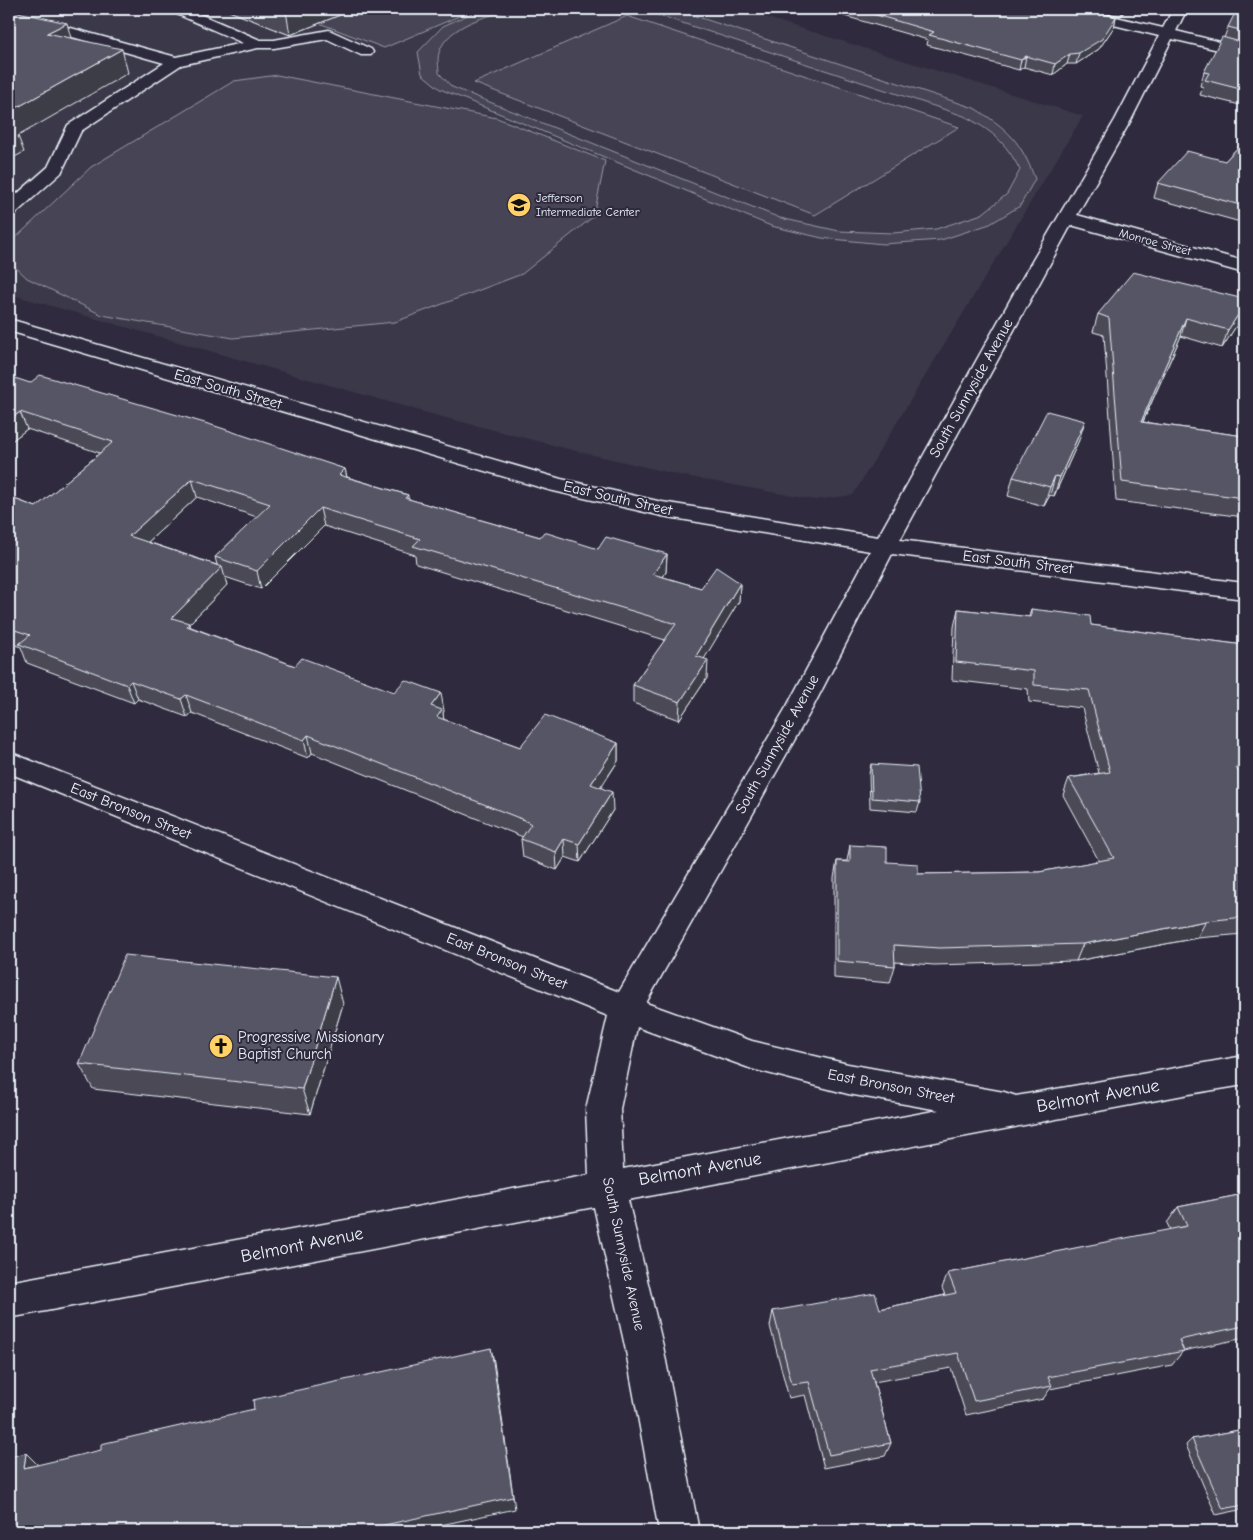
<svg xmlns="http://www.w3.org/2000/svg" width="1253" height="1540" font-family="'Comic Neue',sans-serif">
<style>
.built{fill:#3b3749}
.green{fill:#464455;stroke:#979aa6}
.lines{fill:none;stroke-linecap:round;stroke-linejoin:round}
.minor-casing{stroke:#e8f1f8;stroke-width:3}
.minor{fill:#2f2a3d;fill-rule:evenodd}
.wall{fill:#4b4957;stroke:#e8f1f8;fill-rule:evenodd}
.shaded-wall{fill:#3d3c47;stroke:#e8f1f8}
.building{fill:#575565;stroke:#e8f1f8}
.labels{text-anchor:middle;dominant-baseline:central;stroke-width:4;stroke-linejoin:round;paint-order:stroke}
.far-poi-label{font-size:12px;fill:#e8f1f8;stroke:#2f2a3d;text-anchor:start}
.far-street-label{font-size:12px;fill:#e8f1f8;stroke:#2f2a3d}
.street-label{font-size:15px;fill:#e8f1f8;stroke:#2f2a3d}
.poi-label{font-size:15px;fill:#e8f1f8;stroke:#2f2a3d;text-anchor:start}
.near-street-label{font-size:18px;fill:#e8f1f8;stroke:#2f2a3d}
</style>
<rect width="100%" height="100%" fill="#2f2a3d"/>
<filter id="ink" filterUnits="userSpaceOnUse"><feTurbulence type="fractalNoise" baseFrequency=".02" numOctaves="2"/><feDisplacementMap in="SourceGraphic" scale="10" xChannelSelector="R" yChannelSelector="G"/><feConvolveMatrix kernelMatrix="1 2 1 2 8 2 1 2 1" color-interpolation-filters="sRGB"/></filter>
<g filter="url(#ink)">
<path class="built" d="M9,9H739L1083,116L853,495L815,500L679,475L568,449L438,416L9,294Z"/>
<g class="green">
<path d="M224,9H476L384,48L319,23L290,35Z"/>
<path d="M490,9H518C492,14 447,24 439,53C437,59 439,67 439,73L452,87L780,218L839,231L893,233L936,229L982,214L1007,194L1020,170C1005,141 992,131 964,116L640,9H674L974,108C1008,129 1021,141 1035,179L1020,206L990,224L941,240L883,244L822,238L771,226L440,89L422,74L418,52L443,26L477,11Z"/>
<path d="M627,16L959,127L815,215L474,83Z"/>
<path d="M277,75L497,118L605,161L594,216L522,274L395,322L233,338L102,315L27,278L9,261V244L91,167L234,81Z"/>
</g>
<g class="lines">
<g class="minor-casing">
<g id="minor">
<path d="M170,9H188L260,40H274L329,30L371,49L373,52L371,55H361L327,39L274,48H258L181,65L81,131L61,173L15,214L9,215V201L48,167L68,125L164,63L9,19V11L176,57L243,43L172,12Z"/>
<path d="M1058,9H1082L1163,28L1173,9H1187L1176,31L1244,48V56L1172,39L1131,120L1077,215L1244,261V273L1071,225L900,540L1244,583V599L892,554L813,707L646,1003L752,1041L848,1064L1004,1092L1016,1096L1244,1056V1085L1189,1094L628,1200L663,1346L699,1531H659L625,1346L594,1207L9,1318V1282L589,1175L586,1109L608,1016L9,773V752L619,992L787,706L870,551L662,516L549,490L9,331V319L561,479L662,502L878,537L1023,277L1115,120L1159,36L1060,12ZM637,1027L752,1069L848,1094L939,1110L623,1169L620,1109Z"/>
</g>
</g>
<use href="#minor" class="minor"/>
</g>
<g class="wall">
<path d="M224,9H339L340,15L290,35Z"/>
<path d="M820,9H1082L1116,17L1114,27L1099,49L1076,64H1067L1053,75L1024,67L1019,70L927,45L928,40Z"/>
<path d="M1089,9H1126L1121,16Z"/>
<path d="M1244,9V106L1200,95L1203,87L1200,86L1204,72L1224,38L1228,27Z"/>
<path d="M1244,141V223L1154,198L1158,183L1225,161Z"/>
<path d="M1098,314L1242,317L1222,348L1181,336L1143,422L1244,436V517L1116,501L1104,335L1093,332Z"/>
<path d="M30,383L345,469L347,477L408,495V499L540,537L598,549L667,554L666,572L663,577L701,588L740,583L739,601L704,658L707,678L679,720L633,703V685L665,640L416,564L415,555L324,526L261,589L225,577L227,585L189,624L191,627L295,666L444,711L443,713V719L520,747L618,743V761L601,788L613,810L580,862L565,857L557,870L523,857L521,839L523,837L312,753L308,758L192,713L187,717L138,699L134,703L27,663L21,647L9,643V497L36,507L100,453L27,429L9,443ZM197,497L257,517L215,557L217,565L148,542Z"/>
<path d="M1079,440L1054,496L1050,495L1044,506L1008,496L1013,477Z"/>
<path d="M958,609L1029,617L1031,609L1091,625L1244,645V934L1197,938L1076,961L934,965L895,962V966L890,983L834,978V878L837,861H847L850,845L887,862L918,874L1039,872L1099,861L1063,795L1069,778L1099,773L1082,708L1029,702L1028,689L952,680L954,627Z"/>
<path d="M871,764L920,802L917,812L870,808L869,774Z"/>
<path d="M343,1004L310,1114L93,1089L79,1064Z"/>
<path d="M1244,1194V1338L1183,1351L1172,1365L1050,1389L1043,1399L966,1415L951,1368L874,1382L891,1443L885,1456L824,1468L805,1395L789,1398L770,1326L773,1311L880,1309L945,1295L942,1288L948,1273L1170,1230L1167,1223L1178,1207Z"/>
<path d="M1244,1429V1509L1216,1515L1186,1445L1192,1439Z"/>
</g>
<g class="shaded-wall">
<path d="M293,9H339L340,15L290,35L286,11Z"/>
<path d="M1123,9H1126L1121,16Z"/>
<path d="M1116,17L1114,27L1099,49L1076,64L1079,53Z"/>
<path d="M67,23L73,46L47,33Z"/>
<path d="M122,49L128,73L18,136L24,152L9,160V112Z"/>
<path d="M1070,54L1067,64L1053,75L1055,64Z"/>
<path d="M1026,56L1024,67L1019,70L1021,60Z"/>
<path d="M1244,306V312L1242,317L1222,348L1228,330Z"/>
<path d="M1186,318L1181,336L1135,439L1141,422Z"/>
<path d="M20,412L27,429L9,443V420Z"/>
<path d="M1085,421L1079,440L1054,496L1060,477Z"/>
<path d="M345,469L349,487L339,475Z"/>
<path d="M1055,476L1050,495L1044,506L1050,487Z"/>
<path d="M192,479L197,497L135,554L129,536Z"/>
<path d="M320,508L324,526L261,589L257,571Z"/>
<path d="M667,554L666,572L653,592V574Z"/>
<path d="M222,567L227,585L189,624L195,642L172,618Z"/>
<path d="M740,583L739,601L695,674L696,656Z"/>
<path d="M708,660L707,678L679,720L680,702Z"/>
<path d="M131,681L138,699L134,703L127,685Z"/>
<path d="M441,693L444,711L443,713L445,728L439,735L431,706Z"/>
<path d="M186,695L192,713L187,717L181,699Z"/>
<path d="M308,735L312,753L308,758L304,740Z"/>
<path d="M618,743V761L591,802V784Z"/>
<path d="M612,792L613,810L580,862L579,844Z"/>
<path d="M564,839L565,857L557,870L556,852Z"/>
<path d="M1206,921L1197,938L1076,961L1083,944Z"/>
<path d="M336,977L343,1004L310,1114L302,1089Z"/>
<path d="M491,1348L494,1362L515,1509L413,1531H362Z"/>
<path d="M26,1453L38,1465L24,1468Z"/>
</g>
<g class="building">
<path d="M279,9H293L286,11Z"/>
<path d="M856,9H1083L1116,17L1102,39L1079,53L1070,54L1055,64L1026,56L1021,60L929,35L934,32Z"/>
<path d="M1237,9H1244V31L1228,27Z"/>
<path d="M9,10L67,23L47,33L122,49L9,112Z"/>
<path d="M1222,37L1244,43V90L1205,80L1209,73L1204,72Z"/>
<path d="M9,125L16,127L9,131Z"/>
<path d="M1244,141V206L1158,183L1187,151L1225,161Z"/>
<path d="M1133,272L1244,299V306L1228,330L1186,318L1141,422L1244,436V498L1122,482L1109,318L1098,314Z"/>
<path d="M40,375L215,426L345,469L339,475L408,495L405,498L540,537L544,532L598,549L606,537L667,554L653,574L701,588L716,567L740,583L696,656L708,660L680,702L633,685L676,624L413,546L420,539L320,508L257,571L215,557L270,504L192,479L129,536L222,567L172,618L189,623L187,626L295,666L302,658L394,692L405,680L441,693L431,706L442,710L437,717L520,747L545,715L618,743L591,784L612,792L579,844L564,839L556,852L521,839L531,824L524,820L308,735L304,740L186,695L181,699L131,681L127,685L19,644L30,635L9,628V497L36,507L113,442L20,412L9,420V376L30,383Z"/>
<path d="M1047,411L1085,421L1060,477L1055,476L1050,487L1013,477Z"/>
<path d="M958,609L1031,617V609L1090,616L1091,625L1244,645V768L1236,767L1244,782V917L1206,921L1083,944L939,948L894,945L895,966L837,961V861L850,862V845L887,847V862L918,864V874L1039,872L1114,858L1069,778L1110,772L1089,690L1034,685V671L956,662Z"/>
<path d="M871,764L917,767L920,802L872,798Z"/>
<path d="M125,955L336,977L302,1089L79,1064Z"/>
<path d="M1244,1194V1326L1179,1340L1184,1351L1048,1377L1052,1386L974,1401L958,1353L870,1369L891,1443L829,1455L809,1382L792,1384L773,1311L875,1293L880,1309L956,1293L948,1273L1187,1226L1178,1207Z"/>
<path d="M491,1348L513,1497L362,1530V1531H169V1529L160,1531H9V1457L26,1453L24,1468L101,1450V1444L254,1409L253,1400Z"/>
<path d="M1244,1429V1505L1223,1509L1192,1439Z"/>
</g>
</g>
<defs>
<g id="school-disc" transform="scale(1.25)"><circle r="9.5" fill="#ffd166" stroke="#2f2a3d"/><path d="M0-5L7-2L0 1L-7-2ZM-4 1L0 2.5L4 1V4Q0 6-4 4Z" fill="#111"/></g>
<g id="church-disc" transform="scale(1.25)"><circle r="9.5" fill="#ffd166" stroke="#2f2a3d"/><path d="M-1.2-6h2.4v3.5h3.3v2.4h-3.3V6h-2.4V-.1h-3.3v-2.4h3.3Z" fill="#111"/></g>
</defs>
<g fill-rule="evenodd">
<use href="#school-disc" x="519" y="205"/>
<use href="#church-disc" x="221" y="1046"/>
</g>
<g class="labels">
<g class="far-poi-label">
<text x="536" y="198">Jefferson<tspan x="536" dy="14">Intermediate Center</tspan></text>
</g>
<g class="far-street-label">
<text transform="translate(1155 242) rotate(15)">Monroe Street</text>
</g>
<g class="street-label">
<text transform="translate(971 388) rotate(-61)">South Sunnyside Avenue</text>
<text transform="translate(228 389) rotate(16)">East South Street</text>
<text transform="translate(618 498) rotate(13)">East South Street</text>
<text transform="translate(1018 562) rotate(7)">East South Street</text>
<text transform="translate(777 744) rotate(-61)">South Sunnyside Avenue</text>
<text transform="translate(131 811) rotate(22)">East Bronson Street</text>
<text transform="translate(507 961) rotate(22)">East Bronson Street</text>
<text transform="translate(891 1086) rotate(11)">East Bronson Street</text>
<text transform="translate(624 1254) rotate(78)">South Sunnyside Avenue</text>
</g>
<g class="poi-label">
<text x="238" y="1037">Progressive Missionary<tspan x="238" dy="17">Baptist Church</tspan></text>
</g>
<g class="near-street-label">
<text transform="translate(1098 1096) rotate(-10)">Belmont Avenue</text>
<text transform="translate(700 1169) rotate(-10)">Belmont Avenue</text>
<text transform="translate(302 1245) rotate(-11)">Belmont Avenue</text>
</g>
</g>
<rect width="1253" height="1540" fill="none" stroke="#2f2a3d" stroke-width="30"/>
<rect x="15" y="15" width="1223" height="1510" fill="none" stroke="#e8f1f8" stroke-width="2" filter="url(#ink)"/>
</svg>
